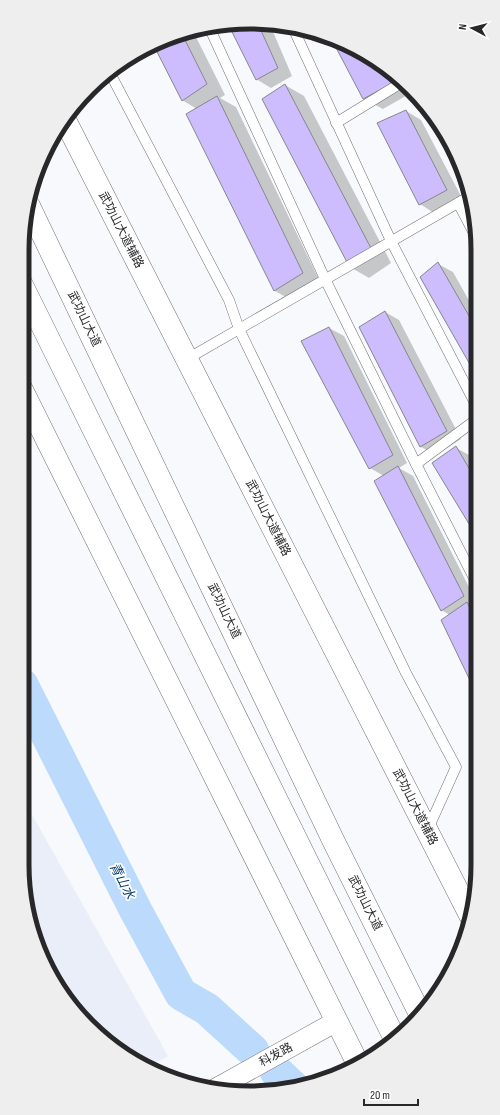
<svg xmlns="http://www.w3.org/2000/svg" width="500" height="1115" font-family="'Sofia Sans Condensed','Noto Sans SC',sans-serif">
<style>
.built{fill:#e9eef8}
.shadow{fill:#0003}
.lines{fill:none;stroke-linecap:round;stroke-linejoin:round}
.river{stroke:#bcdafb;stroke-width:33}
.building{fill:#cdbcfe;stroke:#88878a}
.service-casing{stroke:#717275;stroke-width:11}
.minor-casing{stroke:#717275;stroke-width:21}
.primary-casing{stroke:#717275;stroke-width:23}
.trunk-casing{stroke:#717275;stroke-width:23}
.service{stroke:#fff;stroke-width:10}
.minor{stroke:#fff;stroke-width:20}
.primary{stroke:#fff;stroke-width:22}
.trunk{stroke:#fff;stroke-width:22}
.labels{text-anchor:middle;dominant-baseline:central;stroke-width:3.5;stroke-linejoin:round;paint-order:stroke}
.street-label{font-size:12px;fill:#28282a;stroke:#fff}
.water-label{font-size:13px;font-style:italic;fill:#063e6d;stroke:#fff}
.rim{fill:none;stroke:#28282a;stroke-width:5}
</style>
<rect width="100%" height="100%" fill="#f7f9fc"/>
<path class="built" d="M22,797L168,1056L148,1067L136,1062L78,1015L34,939L22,865Z"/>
<g class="shadow">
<path d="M235,22L271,27L292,76L271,88L256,79Z"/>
<path d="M194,33L225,95L220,98L236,107L321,284L293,301L275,291L197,109L182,100L154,44Z"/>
<path d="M333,39L377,61L411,93L383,109L364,99Z"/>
<path d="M285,85L304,96L391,263L369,278L350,267Z"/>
<path d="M406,111L421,120L462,198L434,213L420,204Z"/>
<path d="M438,264L453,272L476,313V373L421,278Z"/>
<path d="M385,312L399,320L461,439L436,455L421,447L360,327Z"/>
<path d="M329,328L344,336L407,463L399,468L413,476L477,603V605L474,607L477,609V692L443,620L450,615L441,610L384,476L370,468Z"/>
<path d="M456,448L471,456L477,466V536Z"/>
</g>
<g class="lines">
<g class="river">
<path d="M22,685L136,911L181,994L207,1009L253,1051"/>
<path d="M276,1071L293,1087"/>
</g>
</g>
<g class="building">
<path d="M235,22L259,26L278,68L256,80L228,24Z"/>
<path d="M183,36L207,84L182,101L153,44Z"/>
<path d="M331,38L377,61L385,69L393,83L363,99Z"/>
<path d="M285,84L373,252L350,268L262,99Z"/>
<path d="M217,96L303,273L274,291L186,114Z"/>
<path d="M406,110L447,190L419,205L377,123Z"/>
<path d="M438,262L476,328V375L420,277Z"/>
<path d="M385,311L447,431L420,447L359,327Z"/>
<path d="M329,327L393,455L369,469L301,341Z"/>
<path d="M456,446L477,482V537L432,463Z"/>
<path d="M398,466L464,596L441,611L374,481Z"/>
<path d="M467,602L477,623V695L441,620Z"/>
</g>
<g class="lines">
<g class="service-casing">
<g id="service">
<path d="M210,29L325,279L416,464L477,584"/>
<path d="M294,30L391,241L477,407"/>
<path d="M111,75L229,300L239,329L406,673L456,767L428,829"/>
<path d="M336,123L401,83"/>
<path d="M458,203L476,237"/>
<path d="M187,359L470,196"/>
<path d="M416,464L477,419"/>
</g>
</g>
<g class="minor-casing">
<path id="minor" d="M215,1089L337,1021"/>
</g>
<g class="primary-casing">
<g id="primary">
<path d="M66,122L470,915"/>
<path d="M22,390L358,1064"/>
</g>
</g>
<g class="trunk-casing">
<g id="trunk">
<path d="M29,206L334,842L421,1016"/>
<path d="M22,285L394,1037"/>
</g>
</g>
<use href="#service" class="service"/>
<use href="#minor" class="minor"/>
<use href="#primary" class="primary"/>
<use href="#trunk" class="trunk"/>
</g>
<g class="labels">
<g class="street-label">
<text transform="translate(121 230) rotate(63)">武功山大道辅路</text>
<text transform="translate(84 319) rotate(64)">武功山大道</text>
<text transform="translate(268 518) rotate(63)">武功山大道辅路</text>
<text transform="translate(224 611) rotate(64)">武功山大道</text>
<text transform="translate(415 807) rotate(63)">武功山大道辅路</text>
<text transform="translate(365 903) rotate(63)">武功山大道</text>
<text transform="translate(276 1055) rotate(-29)">科发路</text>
</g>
<g class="water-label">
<text transform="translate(122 881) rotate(63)">青山水</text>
</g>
</g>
<path d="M0 0H500V1115H0ZM250 29H250A221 221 0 0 1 471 250V865A221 221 0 0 1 250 1086H250A221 221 0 0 1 29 865V250A221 221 0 0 1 250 29Z" fill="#eee" fill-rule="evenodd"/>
<path class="rim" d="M250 29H250A221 221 0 0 1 471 250V865A221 221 0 0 1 250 1086H250A221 221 0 0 1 29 865V250A221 221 0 0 1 250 29Z"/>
<g transform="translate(472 28) rotate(277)" stroke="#ffffff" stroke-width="3" paint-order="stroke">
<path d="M0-3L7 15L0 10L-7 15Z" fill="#28282a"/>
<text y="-6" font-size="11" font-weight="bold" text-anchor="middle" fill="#28282a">N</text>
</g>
<path d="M364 1099v6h54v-6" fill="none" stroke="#28282a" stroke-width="2"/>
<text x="370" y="1099" font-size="12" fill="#28282a" stroke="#ffffff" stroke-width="3" paint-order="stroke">20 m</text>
</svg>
